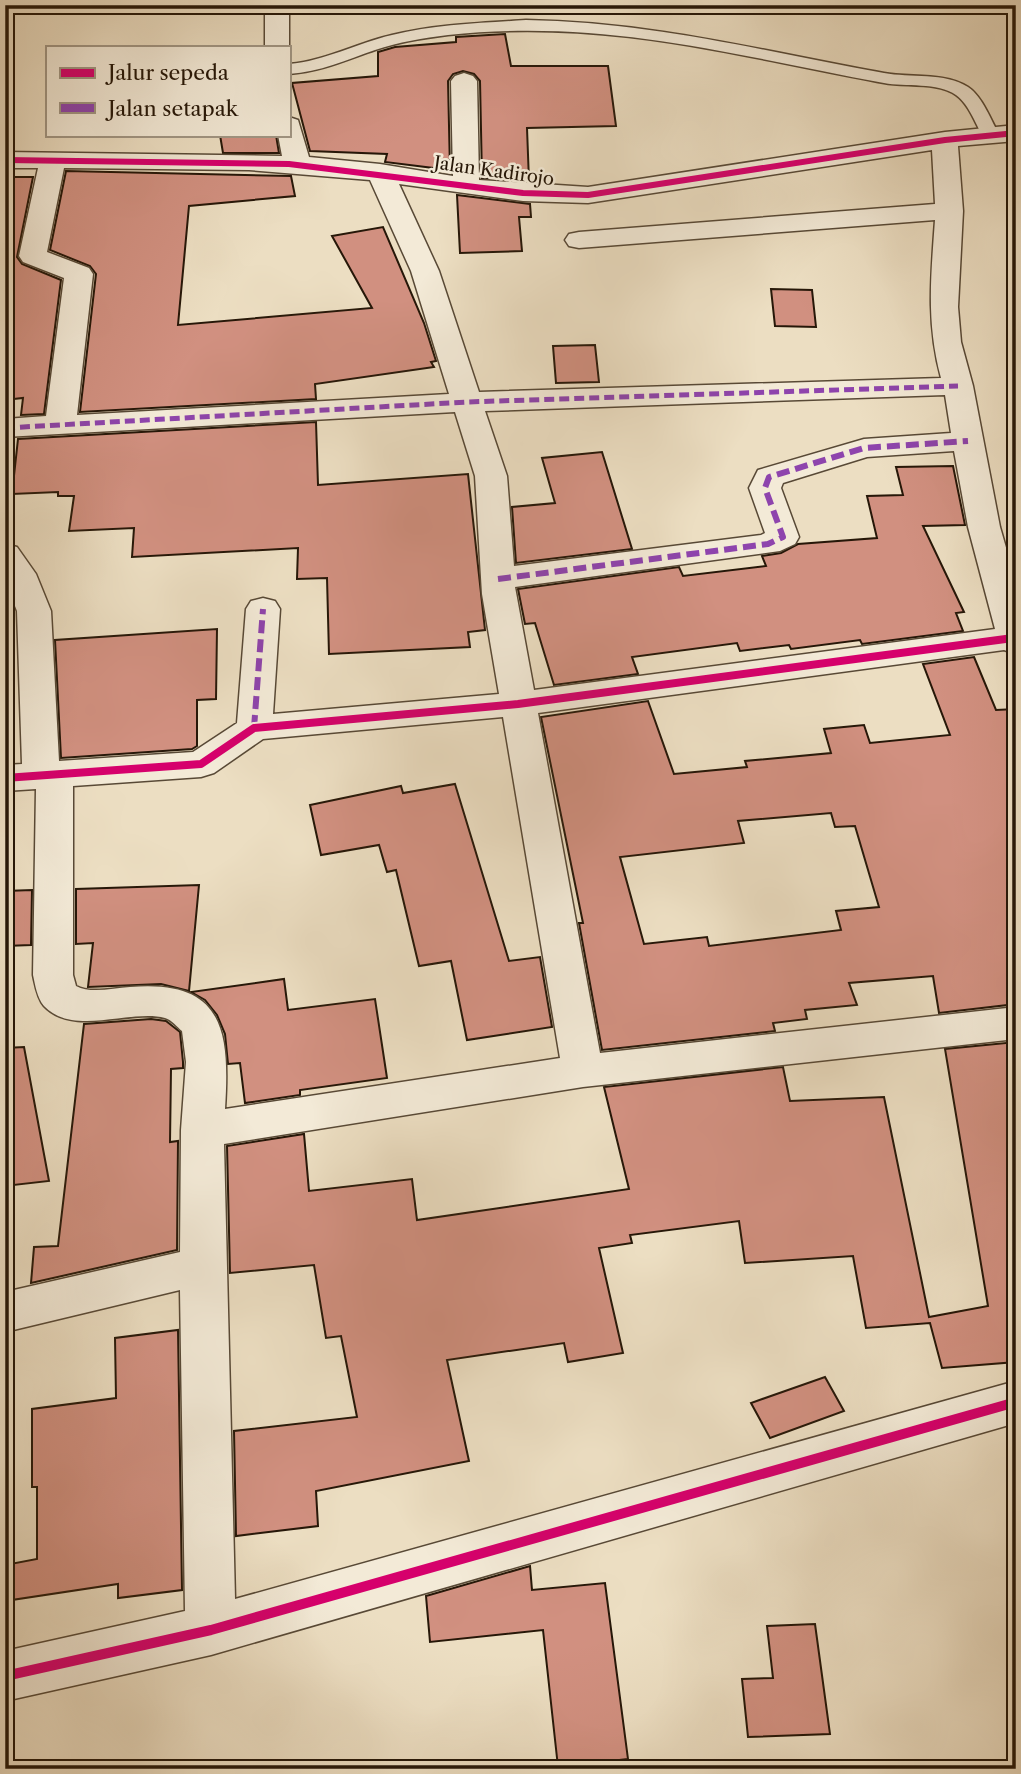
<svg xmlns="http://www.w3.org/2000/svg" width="1021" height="1774" font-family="'Libre Caslon Text',serif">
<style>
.building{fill:#d19080;stroke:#261708;stroke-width:2;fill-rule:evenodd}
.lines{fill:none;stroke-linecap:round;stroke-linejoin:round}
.lane-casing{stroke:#584936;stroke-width:3}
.street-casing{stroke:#584936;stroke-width:3}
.lane{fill:#f3ead7;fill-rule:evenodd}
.street{fill:#f3ead7;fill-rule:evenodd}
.quiet-far1{stroke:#8e44ad;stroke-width:5;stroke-dasharray:10 5;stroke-linecap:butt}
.quiet{stroke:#8e44ad;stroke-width:6;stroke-dasharray:13 6;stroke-linecap:butt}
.cycleway-far2-casing{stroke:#f3ead7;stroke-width:10}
.cycleway-far1-casing{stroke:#f3ead7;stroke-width:12}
.cycleway-casing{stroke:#f3ead7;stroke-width:15}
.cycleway-far2{stroke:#d6006c;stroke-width:6}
.cycleway-far1{stroke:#d6006c;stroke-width:8}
.cycleway{stroke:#d6006c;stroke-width:10}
.labels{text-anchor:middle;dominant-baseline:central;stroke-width:5;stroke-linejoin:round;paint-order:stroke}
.far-street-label{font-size:18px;fill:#261708;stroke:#f3ead7}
</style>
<rect width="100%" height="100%" fill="#ecdec2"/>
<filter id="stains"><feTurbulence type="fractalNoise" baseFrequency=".00286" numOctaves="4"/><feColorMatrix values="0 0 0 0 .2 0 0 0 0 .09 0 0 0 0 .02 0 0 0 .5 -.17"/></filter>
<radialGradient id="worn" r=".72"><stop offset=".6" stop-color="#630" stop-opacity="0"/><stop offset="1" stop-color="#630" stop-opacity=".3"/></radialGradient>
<g class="building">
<path d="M505,34L511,66H608L616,126L527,128L529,181L482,178L480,81L474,74L463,71L453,74L448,81L450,170L385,162L387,154L310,151L292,83L378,76V52L395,47L456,42V37Z"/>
<path d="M220,135H276L279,153H223Z"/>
<path d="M66,171L291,176L295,196L189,206L178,325L372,308L332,236L383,227L424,323L436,361L431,362L434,367L315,384L316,399L80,412L96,274L90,266L50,250Z"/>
<path d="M5,177H33L17,257L22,264L61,280L44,414L21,415L23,398L5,400Z"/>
<path d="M457,195L530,204L531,217H519L522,251L460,253Z"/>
<path d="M771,289L812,290L816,327L775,326Z"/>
<path d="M595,345L599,382L556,383L553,346Z"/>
<path d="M316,422L318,485L468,474L485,630L468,632L470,647L329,654L327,578L297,579L298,548L132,557L134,528L69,531L74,496H58V492L12,494L18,439Z"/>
<path d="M602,452L632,549L516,563L512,507L555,503L542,458Z"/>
<path d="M953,466L965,525L923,526L964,612L956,613L963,631L862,644L860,640L791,649L789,645L740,651L737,643L632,657L638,674L554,685L535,623L525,624L518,589L679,567L683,576L766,566L762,556L781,553L798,544L877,538L867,496L903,495L896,467Z"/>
<path d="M217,629L216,699L197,700V746L192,749L61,758L55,640Z"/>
<path d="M974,657L996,710L1016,709V1004L939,1013L933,976L849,983L857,1005L805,1010L807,1019L773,1023L775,1031L602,1050L579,923H583L541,717L648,701L674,774L747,767L745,761L831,753L824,729L864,725L870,743L950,735L923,664ZM831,813L835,827L855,826L879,907L836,911L841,930L709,946L707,937L644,944L620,857L744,843L738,821Z"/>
<path d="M455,784L509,961L540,957L552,1027L467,1040L451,961L419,966L396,870L387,872L379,845L321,855L310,805L401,786L403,793Z"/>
<path d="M199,885L189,991L161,984L88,987L93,943L76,944V889Z"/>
<path d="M32,890L31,945L5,946V891Z"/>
<path d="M284,979L288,1010L375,999L387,1078L300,1090V1095L245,1103L240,1063L228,1064L225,1034L217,1015L205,1000L191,992Z"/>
<path d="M151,1019L166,1021L180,1032L183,1062V1068L171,1069L170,1142L178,1141L177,1250L31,1283L34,1247L58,1246L84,1024Z"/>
<path d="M1016,1042V1362L942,1368L930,1323L866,1328L853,1256L745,1263L739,1221L630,1235L632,1243L599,1248L623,1353L568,1362L564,1343L447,1360L469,1461L316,1491L318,1526L236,1536L234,1431L357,1417L341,1336L326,1338L314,1265L230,1273L227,1146L304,1134L309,1191L412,1179L417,1220L629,1189L604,1087L783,1067L790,1101L884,1097L929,1317L988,1306L945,1049Z"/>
<path d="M24,1047L49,1181L5,1186V1048Z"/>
<path d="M178,1330L182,1590L118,1598V1584L5,1601V1565L37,1559V1487H32V1409L116,1398L115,1338Z"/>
<path d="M825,1377L844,1411L770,1438L751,1403Z"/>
<path d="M530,1566L532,1590L605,1583L628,1759L558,1767L543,1630L430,1642L426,1596Z"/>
<path d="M815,1624L830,1734L748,1737L742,1679L773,1678L767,1626Z"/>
</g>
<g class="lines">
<g class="lane-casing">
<path id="lane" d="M526,20C653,22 762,51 884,73C910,78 945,72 968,87C983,97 991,121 1000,136L997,140H985C976,126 970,105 956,95C938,82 905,87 884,83C733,55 604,18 448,35C423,38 399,42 375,50C346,60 320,72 289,74V64C325,61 357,43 392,35C436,24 482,23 526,20Z"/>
</g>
<g class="street-casing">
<g id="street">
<path d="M265,5H289V48L265,47Z"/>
<path d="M464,73L473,76L477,81L479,180L588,187L945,132L1016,125V141L958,146L963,211L958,307L961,342L973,386L1000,527L1016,582V654L1004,650L538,713L600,1053L1016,1007V1039L583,1087L224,1144L235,1599L1016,1381V1423L211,1655L5,1701V1651L185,1611L180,1290L5,1332V1292L180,1252L181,1130L186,1062L182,1031C177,1027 172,1020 165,1018C130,1009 73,1037 44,1006C37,998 35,984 33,975L36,789L5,791V765L22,764L17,611L5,581V544L17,547L36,574L51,611L59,761L193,752L237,723L246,609L251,601L263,598L275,601L280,609L273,714L499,694L482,594L475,476L455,412L5,437V419L46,416L64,278L23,262L19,256L38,168H5V152L282,156L278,135H289V117L298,120L309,157L380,164L453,176L451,81L455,76ZM932,150L935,204L579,232L569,234L565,240L569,246L579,248L935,220C931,276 926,323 941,378L479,392L439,271L399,184L523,201L588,203ZM64,168L249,170L370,180L411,271L449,394L77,415L93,274L89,268L47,252ZM945,395L951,433L864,439L758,470L749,488L765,533L761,535L514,566L507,476L485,411ZM954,451L968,527L995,629L534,690L515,587L780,551L795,544L799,537L781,488L783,483L867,457ZM503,717L560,1058L225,1109C230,1031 224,979 130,987C113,988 91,994 76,986L73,975V786L201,777L214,773L263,739Z"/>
</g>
</g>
<use href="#lane" class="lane"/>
<use href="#street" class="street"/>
<path class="quiet-far1" d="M5,428L467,402L958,386"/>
<g class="quiet">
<path d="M498,579L768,544L783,537L765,488L769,477L864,448L968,441"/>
<path d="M254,728L263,609"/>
</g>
<g class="cycleway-far2-casing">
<path id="cycleway-far2" d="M5,160L289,164L523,193L588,195L945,140L1016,133"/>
</g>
<g class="cycleway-far1-casing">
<path id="cycleway-far1" d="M5,778L201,764L254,728L518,704L1013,638"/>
</g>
<g class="cycleway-casing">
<path id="cycleway" d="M5,1676L211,1630L1016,1402"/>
</g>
<use href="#cycleway-far2" class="cycleway-far2"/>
<use href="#cycleway-far1" class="cycleway-far1"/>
<use href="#cycleway" class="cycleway"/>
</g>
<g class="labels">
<g class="far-street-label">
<text transform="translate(494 171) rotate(8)">Jalan Kadirojo</text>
</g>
</g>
<rect width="1021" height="1774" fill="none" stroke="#ecdec2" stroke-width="28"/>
<rect x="7" y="7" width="1007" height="1760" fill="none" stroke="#261708" stroke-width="3.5"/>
<rect x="14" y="14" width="993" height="1746" fill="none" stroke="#261708" stroke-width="2"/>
<rect x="46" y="46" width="245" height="91" fill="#f3ead7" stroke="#a19684" stroke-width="2"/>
<rect x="60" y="68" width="35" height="10" fill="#d6006c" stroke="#a19684" stroke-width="2"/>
<text x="108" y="80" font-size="21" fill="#261708">Jalur sepeda</text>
<rect x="60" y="103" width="35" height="10" fill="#8e44ad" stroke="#a19684" stroke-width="2"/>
<text x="108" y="116" font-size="21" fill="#261708">Jalan setapak</text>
<rect width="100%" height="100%" filter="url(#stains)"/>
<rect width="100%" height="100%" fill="url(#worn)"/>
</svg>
